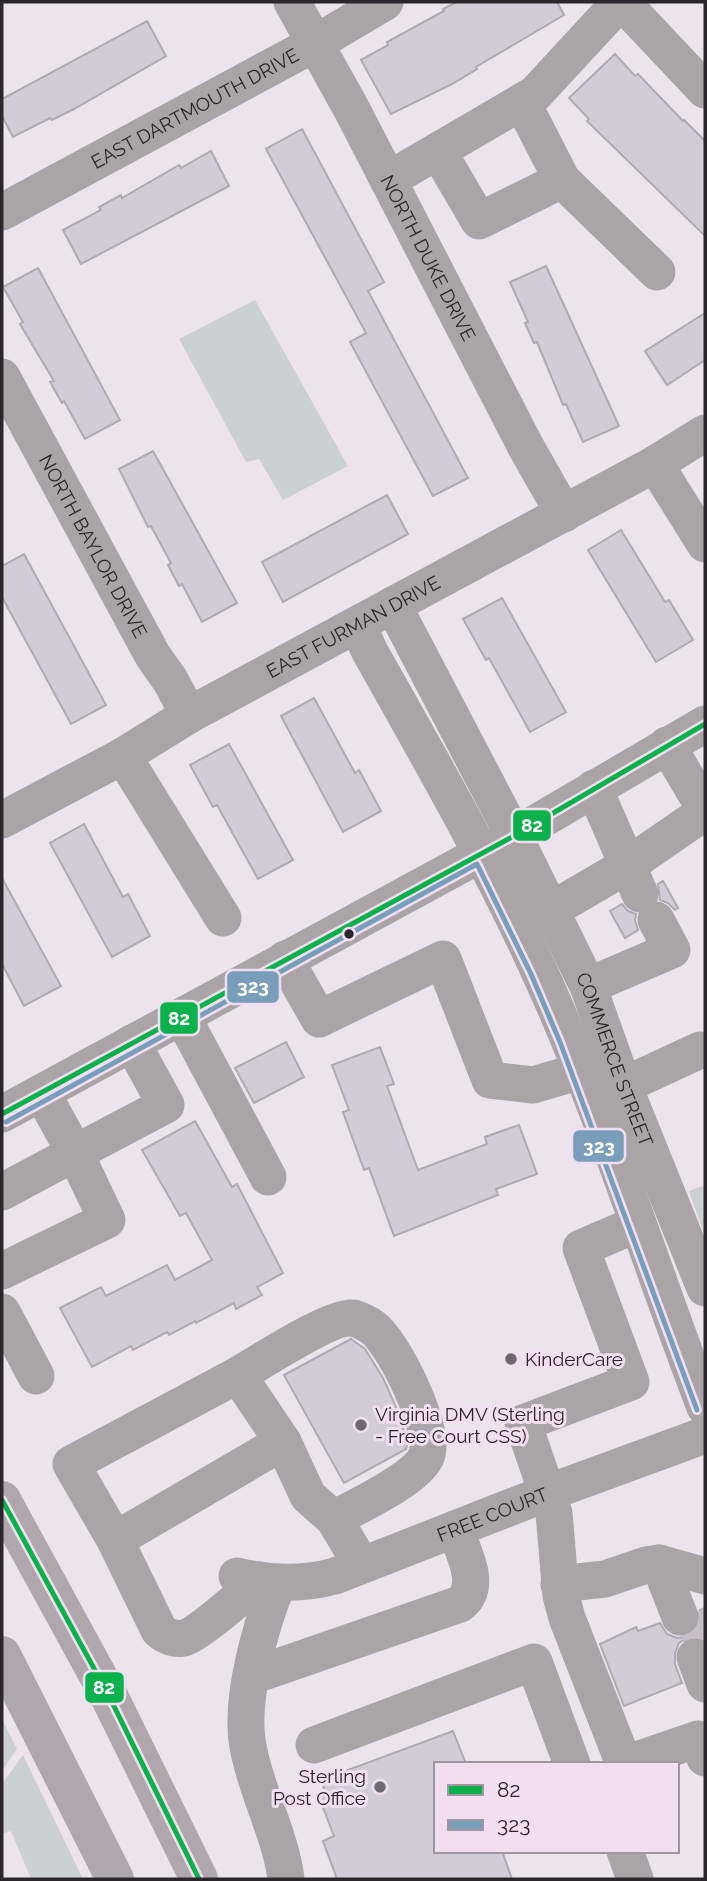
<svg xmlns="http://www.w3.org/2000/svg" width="707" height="1881" font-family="Raleway,sans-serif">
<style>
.green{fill:#cad1d0}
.building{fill:#d1ccd7;stroke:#aea9b2;stroke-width:2}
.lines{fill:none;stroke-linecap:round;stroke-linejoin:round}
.minor-tunnel{stroke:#c6bdc6;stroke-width:37;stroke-dasharray:37 18;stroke-linecap:butt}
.minor{stroke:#aba4a7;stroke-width:37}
.major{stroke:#afa7ac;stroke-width:38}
.bus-1-casing{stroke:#f1dff1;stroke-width:10}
.bus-2-casing{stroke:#f1dff1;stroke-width:10}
.bus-1{stroke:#0db14b;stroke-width:5}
.bus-2{stroke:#789ebb;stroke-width:5}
.bus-dot{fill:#2c262c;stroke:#f1dff1;stroke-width:2.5}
.poi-dot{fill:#706870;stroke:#f1dff1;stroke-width:2.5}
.labels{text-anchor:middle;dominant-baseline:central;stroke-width:6;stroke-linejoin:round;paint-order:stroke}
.street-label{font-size:19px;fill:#2c262c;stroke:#f1dff1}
.poi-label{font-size:19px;fill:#2c262c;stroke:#f1dff1;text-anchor:start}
.line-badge{stroke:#f1dff1;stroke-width:2.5}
.badge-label{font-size:19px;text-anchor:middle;font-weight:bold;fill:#fff}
</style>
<rect width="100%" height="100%" fill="#ede3ed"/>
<g class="green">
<path d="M255,300L348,466L283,500L259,459L246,462L179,339Z"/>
<path d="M705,1185V1237L689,1191Z"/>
<path d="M2,1719L17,1749L2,1771Z"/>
<path d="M23,1755L83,1879H31L11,1831L2,1834V1784Z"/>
</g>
<g class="building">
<path d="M457,2H557L564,15L476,67L477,69L452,84L391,114L361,60L388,45L387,42L444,11L443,9Z"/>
<path d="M147,21L166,56L74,109L52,120L50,118L13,137L2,116V99Z"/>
<path d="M615,54L635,76L638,74L683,121L684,120L705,141V236L587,121L589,119L569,98Z"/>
<path d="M302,129L384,282L368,291L468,478L433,496L350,342L366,333L266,149Z"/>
<path d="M211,151L229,186L81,264L63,230L101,210L99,207L121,195L122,198L179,165L181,168Z"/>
<path d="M546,266L619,426L583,442L566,404L563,405L537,342L534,343L525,323L528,322L510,282Z"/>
<path d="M38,268L120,420L85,439L64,401L62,403L50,382L54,381L20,324L23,322L3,287Z"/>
<path d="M705,313V360L667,385L645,351Z"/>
<path d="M153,451L237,603L202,622L182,584L179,586L168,565L171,563L151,526L148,527L119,469Z"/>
<path d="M387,495L408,534L283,602L262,562Z"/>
<path d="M621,530L665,602L669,600L693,640L656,662L588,550Z"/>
<path d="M24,554L106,705L71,724L2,597V566Z"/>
<path d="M502,598L566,712L530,732L489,658L486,660L463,619Z"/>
<path d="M314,698L355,773L359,770L381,811L343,832L281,716Z"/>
<path d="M229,744L293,860L258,879L217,805L213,807L190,765Z"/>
<path d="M84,824L123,897L128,894L150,936L112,957L50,843Z"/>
<path d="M2,878L61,986L24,1006L2,964Z"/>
<path d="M663,881L678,908L675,910L668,903L660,900L658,884Z"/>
<path d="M622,904L628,911L636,914L635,920L638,930L625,938L610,911Z"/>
<path d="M286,1042L304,1077L254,1103L235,1068Z"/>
<path d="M380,1047L394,1084L387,1086L418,1170L487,1144L485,1137L519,1125L537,1174L496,1189L498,1195L394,1236L369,1168L364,1170L343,1112L349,1110L332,1065Z"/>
<path d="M195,1121L232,1187L237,1184L283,1273L257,1287L262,1295L236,1309L234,1303L196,1323L195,1321L169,1335L167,1332L133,1350L131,1346L92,1367L60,1308L101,1287L106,1296L167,1265L175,1280L212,1260L186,1213L180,1216L142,1150Z"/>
<path d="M351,1339L365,1349L383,1378L400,1416L407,1445L406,1449L344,1483L284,1375Z"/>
<path d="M705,1608V1639L698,1636L687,1638L679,1643L675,1653V1664L682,1683L624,1706L600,1644L636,1627L638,1631L660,1623L667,1634L677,1638L687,1637L697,1630L701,1620L700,1610Z"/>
<path d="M453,1731L466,1764H436V1851H502L512,1879H337L323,1841L334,1836L319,1797L326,1794L321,1780Z"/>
</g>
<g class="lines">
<path class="minor-tunnel" d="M693,1613L705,1646"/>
<g class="minor">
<path id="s1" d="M292,2L351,108L526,447L564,514"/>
<path d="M622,2L705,90"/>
<path d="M438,151L479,221L562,180L522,102"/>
<path d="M388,180L535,94L620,2"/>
<path d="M562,180L657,272"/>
<path id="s2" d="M2,212L314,44L385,2"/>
<path id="s3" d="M2,377L153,656L170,680L189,715"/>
<path d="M655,464L705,544"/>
<path id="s4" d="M393,605L514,836L588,986L624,1087L705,1288"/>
<path d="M358,626L370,652C429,757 489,861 539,971C604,1112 649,1262 705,1407"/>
<path d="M667,745L705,809"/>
<path d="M123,756L223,918"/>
<path d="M594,788L640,894"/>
<path id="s5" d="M2,820L123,756L189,715L655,464L705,433"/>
<path d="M551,910L628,865L705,812"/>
<path d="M285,959L319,1019L443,959L490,1080L533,1085L581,1071"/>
<path d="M588,986L672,950L656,920"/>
<path d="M182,1016L268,1177"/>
<path d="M603,1095L700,1050"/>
<path d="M2,1114L514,836L705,724"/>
<path d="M2,1192L75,1153L42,1093"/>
<path d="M2,1271L107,1220L75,1153L166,1105L132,1043"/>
<path d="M2,1312L36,1376"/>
<path d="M238,1375C259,1363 332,1315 353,1318C358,1319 368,1324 372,1327C393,1341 438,1432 426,1457C415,1480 357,1506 334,1519"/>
<path d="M115,1540L283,1442"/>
<path d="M659,1563L680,1617"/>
<path id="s6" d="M237,1576C270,1584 302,1585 335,1576L547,1493L705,1435"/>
<path d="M260,1580C246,1592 197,1635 184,1638C175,1640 165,1636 159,1630L115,1540L71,1464L238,1375L283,1442L308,1496L334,1519L361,1564"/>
<path d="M278,1583C261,1624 241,1695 247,1740C249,1755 254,1772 259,1787C269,1818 282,1847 286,1879"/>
<path d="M559,1584L605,1579L646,1565L659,1563L705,1576"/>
<path d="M695,1657L705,1684"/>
<path d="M252,1676L460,1604C483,1586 463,1552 455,1529"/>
<path d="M314,1745L534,1662L572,1764"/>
<path d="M624,1764L567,1618L561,1596L554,1513L523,1423L631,1382L581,1248L637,1224"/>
<path d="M625,1764L698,1739L705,1758"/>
<path d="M625,1851L635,1879"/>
</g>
<g class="major">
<path d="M2,1500L108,1694L199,1879"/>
<path d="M2,1655L115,1879"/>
</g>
<g class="bus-1-casing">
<g id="bus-1">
<path d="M2,1114L514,836L705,724"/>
<path d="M2,1500L108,1694L199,1879"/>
</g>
</g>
<g class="bus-2-casing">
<path id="bus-2" d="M6,1122L477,864L531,974L560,1042L697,1410"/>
</g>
<use href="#bus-1" class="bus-1"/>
<use href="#bus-2" class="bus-2"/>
</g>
<circle class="bus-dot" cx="349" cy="934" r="6"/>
<g class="poi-dot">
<circle cx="511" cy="1359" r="7"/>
<circle cx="361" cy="1425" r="7"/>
<circle cx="380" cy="1787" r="7"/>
</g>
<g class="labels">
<g class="street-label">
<text stroke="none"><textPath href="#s2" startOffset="219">EAST DARTMOUTH DRIVE</textPath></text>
<text stroke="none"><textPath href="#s1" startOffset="290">NORTH DUKE DRIVE</textPath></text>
<text stroke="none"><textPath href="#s3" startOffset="192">NORTH BAYLOR DRIVE</textPath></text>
<text stroke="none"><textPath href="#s5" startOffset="401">EAST FURMAN DRIVE</textPath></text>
<text stroke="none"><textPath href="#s4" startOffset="506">COMMERCE STREET</textPath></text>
<text stroke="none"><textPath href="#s6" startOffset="268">FREE COURT</textPath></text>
</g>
<g class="poi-label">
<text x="525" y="1359">KinderCare</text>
<text x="375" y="1414">Virginia DMV (Sterling<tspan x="375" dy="22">- Free Court CSS)</tspan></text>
<text x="366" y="1776" text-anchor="end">Sterling<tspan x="366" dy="22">Post Office</tspan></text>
</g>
</g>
<g class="line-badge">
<rect x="512" y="809" width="40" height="33" rx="7" fill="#0db14b"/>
<rect x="226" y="970" width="54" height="34" rx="7" fill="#789ebb"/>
<rect x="159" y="1001" width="40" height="34" rx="7" fill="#0db14b"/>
<rect x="572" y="1129" width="53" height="34" rx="7" fill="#789ebb"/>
<rect x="84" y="1671" width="41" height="33" rx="7" fill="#0db14b"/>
</g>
<g class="badge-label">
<text x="532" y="832">82</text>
<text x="253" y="993">323</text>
<text x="179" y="1025">82</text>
<text x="599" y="1153">323</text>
<text x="104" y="1694">82</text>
</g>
<rect width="707" height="1881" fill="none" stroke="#2c262c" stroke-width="7"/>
<rect x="434" y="1762" width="245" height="91" fill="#f1dff1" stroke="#a295a2" stroke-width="2"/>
<rect x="448" y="1785" width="35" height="10" fill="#0db14b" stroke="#a295a2" stroke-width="2"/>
<text x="497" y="1797" font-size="21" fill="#2c262c">82</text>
<rect x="448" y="1820" width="35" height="10" fill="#789ebb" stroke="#a295a2" stroke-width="2"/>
<text x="497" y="1832" font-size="21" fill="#2c262c">323</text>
</svg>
